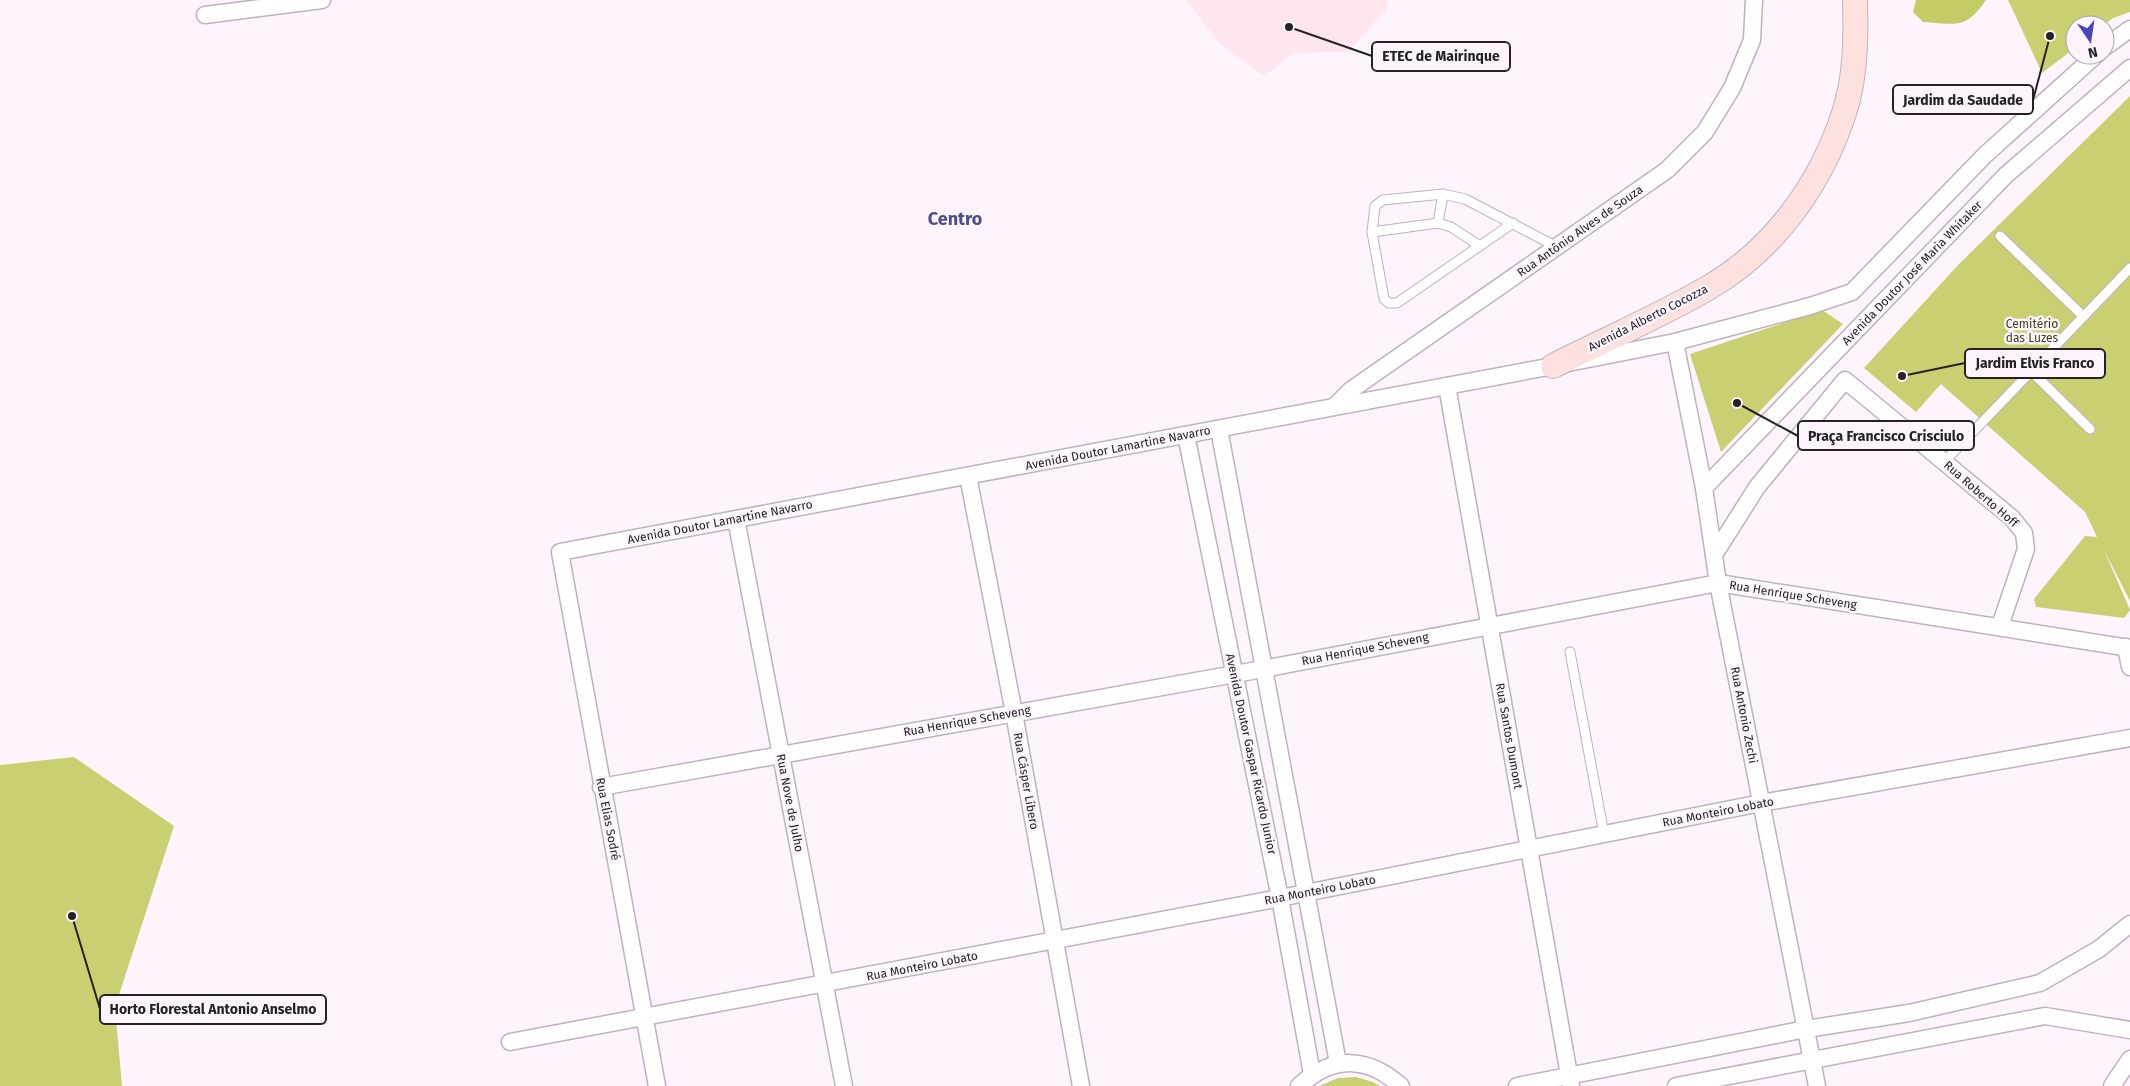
<svg xmlns="http://www.w3.org/2000/svg" width="2130" height="1086" font-family="'Fira Sans',sans-serif">
<style>
.education{fill:#ffe6ee}
.green{fill:#cad072}
.forest{fill:#c5cb64}
.lines{fill:none;stroke-linecap:round;stroke-linejoin:round}
.lane-casing{stroke:#bcb3bd;stroke-width:11}
.street-casing{stroke:#bcb3bd;stroke-width:19}
.secondary-casing{stroke:#bcb3bd;stroke-width:26}
.lane{stroke:#fff;stroke-width:9}
.street{stroke:#fff;stroke-width:16}
.secondary{stroke:#fce1de;stroke-width:24}
.labels{text-anchor:middle;dominant-baseline:central;stroke-width:5;stroke-linejoin:round;paint-order:stroke}
.street-label{font-size:12px;fill:#252226;stroke:#fdf4fe}
.park-label{font-size:12px;fill:#3f4117;stroke:#fdf4fe}
.district-label{font-size:18px;font-weight:bold;fill:#4a4f8c;stroke:#fdf4fe}
.leader{fill:none;stroke:#252226;stroke-width:2}
.callout-dot{fill:#252226;stroke:#fdf4fe;stroke-width:2}
.callout{fill:#fdf4fe;stroke:#252226;stroke-width:2}
.callout-label{font-size:14px;text-anchor:middle;font-weight:bold;fill:#252226}
</style>
<rect width="100%" height="100%" fill="#fdf4fe"/>
<path class="education" d="M1186,0H1388L1386,10L1348,52L1294,53L1264,76L1220,44Z"/>
<g class="green">
<path d="M2008,0H2130V12L2113,18L2104,25H2075V48L2042,73Z"/>
<path d="M2130,96V601L2104,550L2130,610L2124,618L2036,607L2034,599L2085,536L2097,537L2085,512L1941,384L1916,412L1864,368L1959,264Z"/>
<path d="M1822,310L1843,324L1721,452L1690,354Z"/>
<path d="M74,757L174,826L115,1007L122,1086H0V765Z"/>
<path d="M1356,1077L1373,1082L1380,1086H1319L1338,1078Z"/>
</g>
<path class="forest" d="M1916,0H1986C1965,30 1957,24 1923,22L1913,12Z"/>
<g class="lines">
<g class="lane-casing">
<g id="lane">
<path d="M1438,223L1443,194"/>
<path d="M1513,223L1397,303H1389L1384,299L1372,232L1375,206L1383,200L1443,194L1465,199L1557,247"/>
<path d="M1372,232L1438,223L1451,227L1480,246"/>
<path d="M2000,236L2083,316"/>
<path d="M2030,370L2090,429"/>
<path d="M1944,462L2130,268"/>
<path d="M1570,652L1604,834"/>
</g>
</g>
<g class="street-casing">
<g id="street">
<path d="M205,15L322,0"/>
<path d="M2105,47L2130,29"/>
<path d="M1675,342L1704,488L1718,583L1817,1086"/>
<path d="M1447,386L1571,1086"/>
<path d="M1334,407L1351,390L1667,170L1705,132L1732,88L1752,40L1754,0"/>
<path d="M1219,429L1338,1063"/>
<path d="M1186,435L1280,898L1312,1074"/>
<path d="M968,476L1014,713L1081,1086"/>
<path d="M1704,488L2006,175L2130,68"/>
<path d="M736,519L844,1086"/>
<path d="M1714,555L1757,487L1845,380L2012,518L2024,533L2026,549L2000,626"/>
<path d="M2126,647L2130,667"/>
<path d="M601,787L1263,669L1718,583L2130,648"/>
<path d="M510,1042L1280,898L1761,803L2130,738"/>
<path d="M657,1086L560,552L1553,366L1675,342L1810,306L1852,292L1985,155L2096,55"/>
<path d="M1299,1086C1333,1055 1367,1056 1401,1086"/>
<path d="M1517,1086L1806,1029L1909,1013L2040,983L2099,949L2130,924"/>
<path d="M1676,1086L2045,1016L2130,1030"/>
<path d="M2112,1086L2130,1059"/>
</g>
</g>
<g class="secondary-casing">
<path id="secondary" d="M1553,366C1604,340 1658,317 1708,288C1774,250 1821,184 1844,113C1856,77 1856,37 1855,0"/>
</g>
<use href="#lane" class="lane"/>
<use href="#street" class="street"/>
<use href="#secondary" class="secondary"/>
</g>
<g class="labels">
<g class="street-label">
<text transform="translate(1580 231) rotate(-35)">Rua Antônio Alves de Souza</text>
<text transform="translate(1912 273) rotate(-46)">Avenida Doutor José Maria Whitaker</text>
<text transform="translate(1648 318) rotate(-27)">Avenida Alberto Cocozza</text>
<text transform="translate(1118 448) rotate(-11)">Avenida Doutor Lamartine Navarro</text>
<text transform="translate(1981 494) rotate(41)">Rua Roberto Hoff</text>
<text transform="translate(720 522) rotate(-11)">Avenida Doutor Lamartine Navarro</text>
<text transform="translate(1793 595) rotate(9)">Rua Henrique Scheveng</text>
<text transform="translate(1365 649) rotate(-11)">Rua Henrique Scheveng</text>
<text transform="translate(1744 715) rotate(79)">Rua Antonio Zechi</text>
<text transform="translate(967 721) rotate(-10)">Rua Henrique Scheveng</text>
<text transform="translate(1509 736) rotate(80)">Rua Santos Dumont</text>
<text transform="translate(1251 754) rotate(78)">Avenida Doutor Gaspar Ricardo Junior</text>
<text transform="translate(1026 781) rotate(80)">Rua Cásper Líbero</text>
<text transform="translate(790 803) rotate(79)">Rua Nove de Julho</text>
<text transform="translate(1718 812) rotate(-11)">Rua Monteiro Lobato</text>
<text transform="translate(608 819) rotate(79)">Rua Elias Sodré</text>
<text transform="translate(1320 890) rotate(-11)">Rua Monteiro Lobato</text>
<text transform="translate(922 966) rotate(-11)">Rua Monteiro Lobato</text>
</g>
<g class="park-label">
<text x="2032" y="324">Cemitério<tspan x="2032" dy="14">das Luzes</tspan></text>
</g>
<g class="district-label">
<text x="955" y="219">Centro</text>
</g>
</g>
<path class="leader" d="M1289 27L1372 56M2050 36L2033 100M1902 376L1965 363M1737 403L1798 436M72 916L100 1009"/>
<g class="callout-dot">
<circle cx="1289" cy="27" r="5"/>
<circle cx="2050" cy="36" r="5"/>
<circle cx="1902" cy="376" r="5"/>
<circle cx="1737" cy="403" r="5"/>
<circle cx="72" cy="916" r="5"/>
</g>
<g class="callout">
<rect x="1372" y="42" width="138" height="29" rx="5"/>
<rect x="1893" y="85" width="140" height="29" rx="5"/>
<rect x="1965" y="349" width="140" height="29" rx="5"/>
<rect x="1798" y="421" width="176" height="29" rx="5"/>
<rect x="100" y="995" width="226" height="29" rx="5"/>
</g>
<g class="callout-label">
<text x="1441" y="61">ETEC de Mairinque</text>
<text x="1963" y="105">Jardim da Saudade</text>
<text x="2035" y="368">Jardim Elvis Franco</text>
<text x="1886" y="441">Praça Francisco Crisciulo</text>
<text x="213" y="1014">Horto Florestal Antonio Anselmo</text>
</g>
<g transform="translate(2090 40) rotate(167)"><circle r="24" fill="#fdf4fe" stroke="#a7a0a8"/>
<path d="M0-4L9 19L0 12L-9 19Z" fill="#4946bc"/>
<text y="-8" font-size="14" font-weight="bold" text-anchor="middle" fill="#252226">N</text>
</g>
</svg>
